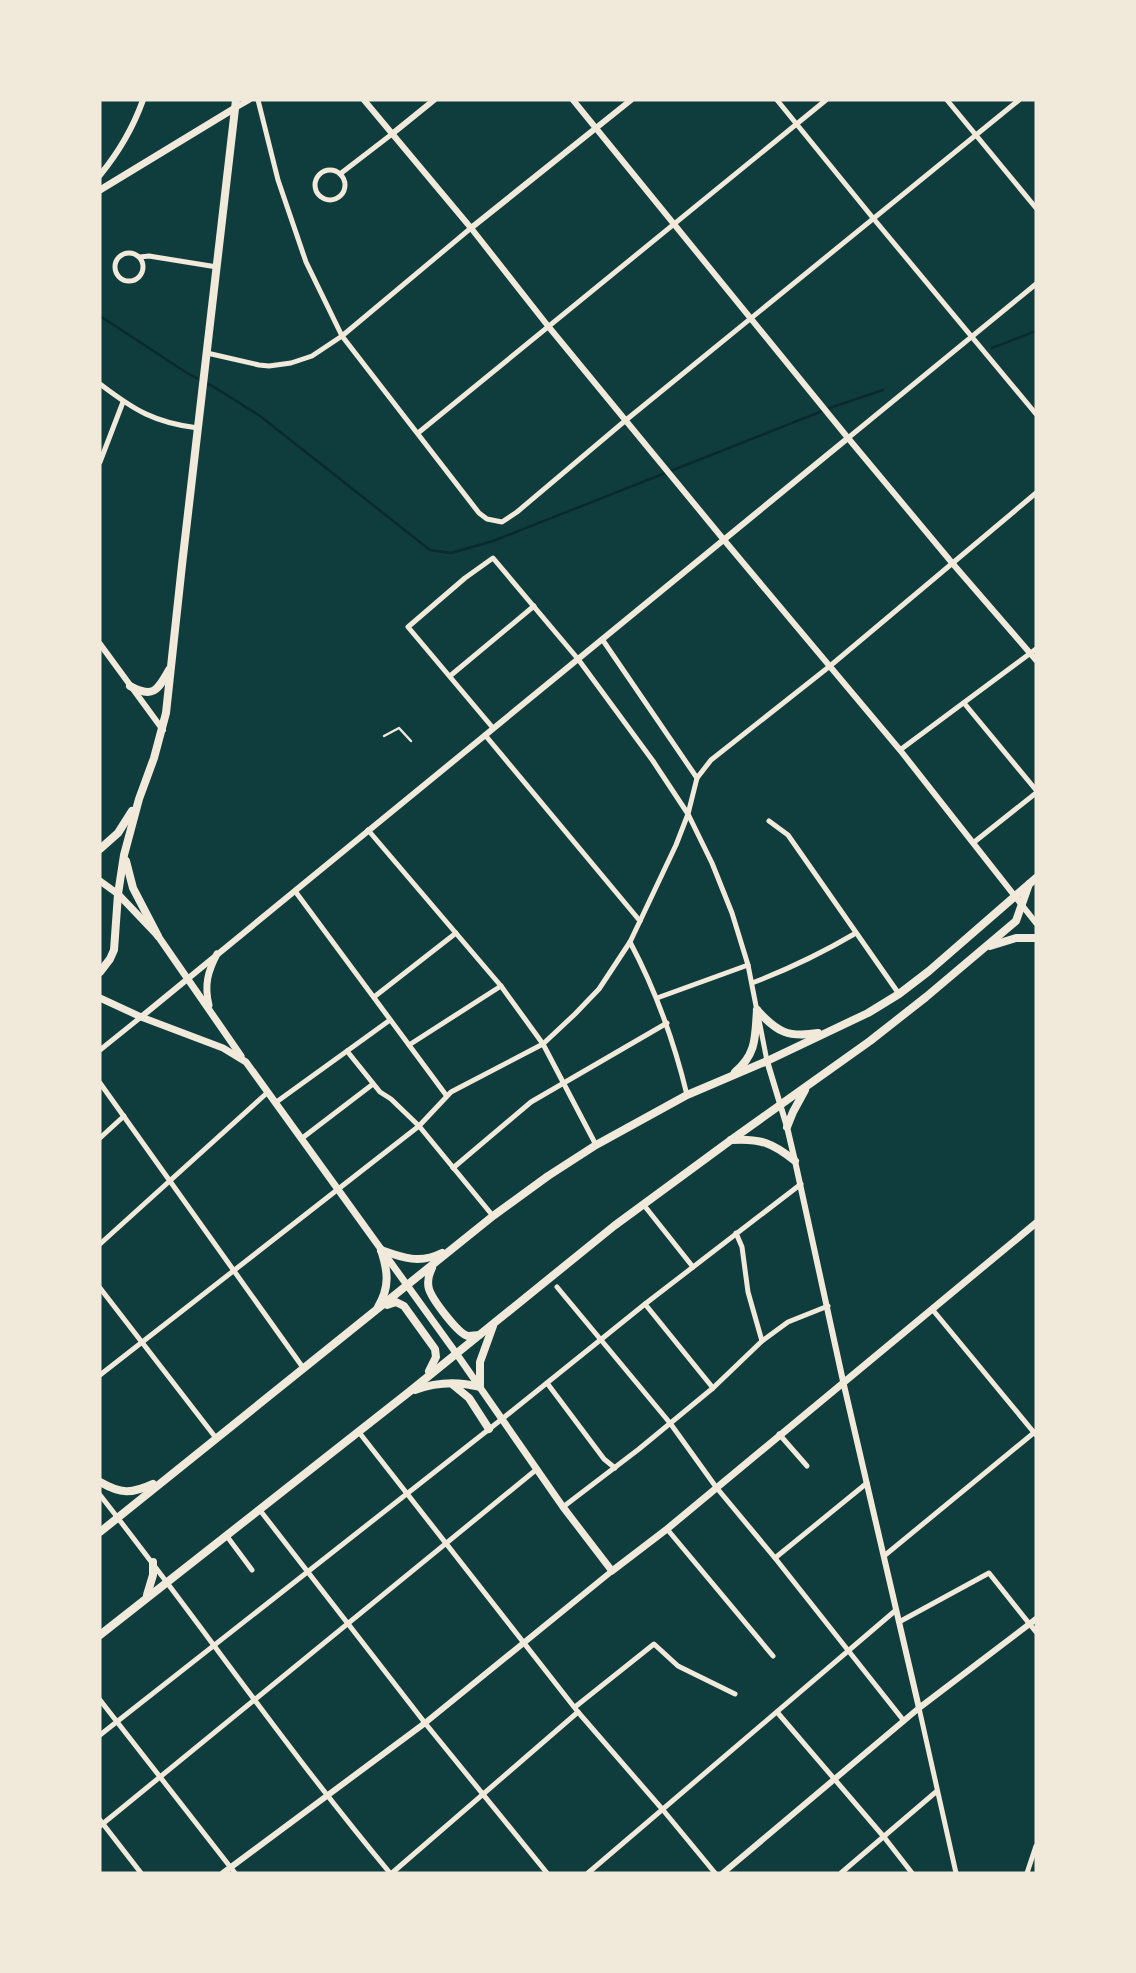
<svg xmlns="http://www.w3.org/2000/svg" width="1136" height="1973" font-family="Lato,sans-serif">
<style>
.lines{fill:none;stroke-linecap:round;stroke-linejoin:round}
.stream{stroke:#0a2a2b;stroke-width:2.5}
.service{stroke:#f1e9da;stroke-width:2.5}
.minor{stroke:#f1e9da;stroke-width:5}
.tertiary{stroke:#f1e9da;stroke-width:6}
.secondary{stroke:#f1e9da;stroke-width:7}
.primary{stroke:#f1e9da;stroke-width:8}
.trunk{stroke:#f1e9da;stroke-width:8}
</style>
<rect width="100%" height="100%" fill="#0f3d3e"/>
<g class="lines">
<g class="stream">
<path d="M100,316L187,373L214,387L260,416L430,550L451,553L493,541L830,408L883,390"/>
<path d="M992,348L1036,331"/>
</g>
<path class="service" d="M384,736L399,728L411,741"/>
<g class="minor">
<path d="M258,100L278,180L306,262L342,336L479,513L487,519L502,522L517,512L626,420L1019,100"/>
<path d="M777,100L873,218L1036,414"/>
<path d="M947,100L1036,208"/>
<circle cx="330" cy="185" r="15"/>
<path d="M340,174L392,134"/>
<circle cx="129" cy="267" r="14"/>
<path d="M140,257L149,256L217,267"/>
<path d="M207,353L259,365L269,366L291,363L312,356L342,336L471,228"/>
<path d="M100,384C134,410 155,423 198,428"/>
<path d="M418,433L826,100"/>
<path d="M848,438L1036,284"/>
<path d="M100,462L123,402"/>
<path d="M602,639L697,778"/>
<path d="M450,676L534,606"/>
<path d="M964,703L1036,790"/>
<path d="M493,728L408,627L465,578L493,558L578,659L653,761L688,814L712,863L732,913L748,965L757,1011"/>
<path d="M485,735L640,921"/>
<path d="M900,750L1036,649"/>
<path d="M769,821L788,835L899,994"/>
<path d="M368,830L501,986L543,1044L596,1145"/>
<path d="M973,843L1036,793"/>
<path d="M295,891L446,1095"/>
<path d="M630,942C656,991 674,1041 687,1095"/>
<path d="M752,983C789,969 822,953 856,933"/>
<path d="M374,997L456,933"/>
<path d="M657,998L748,965"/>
<path d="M759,1020L767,1061"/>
<path d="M409,1045L501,986"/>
<path d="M100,1050L141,1017"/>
<path d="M347,1051L380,1092L391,1099L419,1126L493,1216"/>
<path d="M100,1083L304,1369"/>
<path d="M275,1103L390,1020"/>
<path d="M100,1138L124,1116"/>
<path d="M301,1139L373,1084"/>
<path d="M453,1168L531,1102L667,1023"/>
<path d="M643,1204L693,1267"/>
<path d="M736,1233L742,1247L748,1292L762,1341"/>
<path d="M100,1244L268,1092"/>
<path d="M557,1287L670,1423L716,1487L775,1558L904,1721"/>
<path d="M100,1288L216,1438"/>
<path d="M645,1304L713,1388"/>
<path d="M932,1309L1036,1435"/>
<path d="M100,1375L419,1126L451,1092L543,1044L575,1014L599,989L630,942L640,921L676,845L688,814L697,778L711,760L830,666L1036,493"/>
<path d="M547,1383L604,1459L615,1468"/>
<path d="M358,1431L578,1712L663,1810L715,1873"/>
<path d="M779,1434L807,1466"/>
<path d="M100,1495C198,1620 288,1751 390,1873"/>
<path d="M563,1507L639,1449L713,1388L762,1341L788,1322L828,1306"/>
<path d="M259,1509L425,1723L547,1873"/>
<path d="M667,1529L773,1656"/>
<path d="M226,1535L252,1570"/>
<path d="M884,1556L1036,1431"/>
<path d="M775,1558L867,1483"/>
<path d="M899,1622L989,1573L1036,1632"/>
<path d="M100,1700L235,1873"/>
<path d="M575,1707L654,1644L678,1666L735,1694"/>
<path d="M919,1708L956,1873"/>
<path d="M777,1712L884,1837L912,1873"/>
<path d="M100,1735L502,1419L645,1304L801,1184"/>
<path d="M100,1820L141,1873"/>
<path d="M100,1826L537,1469"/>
<path d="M392,1873L578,1712"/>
<path d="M588,1873L896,1610"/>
<path d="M841,1873L937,1791"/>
<path d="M1027,1873L1036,1846"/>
</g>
<g class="tertiary">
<path d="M364,100L471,228L548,326L724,540L900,750L1036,923"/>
<path d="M573,100L848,438L953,564L1036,660"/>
<path d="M235,108L249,100"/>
<path d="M392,134L434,100"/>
<path d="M100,175C119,152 133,128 143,100"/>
<path d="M471,228L631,100"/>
<path d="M100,644L163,730"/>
<path d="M141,1017L848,438"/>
<path d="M767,1061L787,1127L795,1161L843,1381L919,1708"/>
<path d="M223,1873L425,1723L612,1571"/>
<path d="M723,1873L919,1708L1036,1619"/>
</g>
<g class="secondary">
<path d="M100,190L235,108"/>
<path d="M100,881L118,894L158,936L241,1056"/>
<path d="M100,998L141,1017L223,1048L246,1062L456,1353L563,1507L612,1571L667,1529L1036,1223"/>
<path d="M209,1005C204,985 208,971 217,954"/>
</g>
<g class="primary">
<path d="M990,946L1016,938H1036"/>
<path d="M757,1010C777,1032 788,1038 818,1033"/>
<path d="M735,1072C757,1054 755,1036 757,1010"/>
<path d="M787,1127L793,1112L805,1090"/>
<path d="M731,1140C760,1138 773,1143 795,1161"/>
<path d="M381,1250C403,1258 420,1264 442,1253"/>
<path d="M432,1268C429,1274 427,1282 429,1289C432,1299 458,1334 468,1336C469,1336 478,1335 479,1335"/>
<path d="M387,1305L396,1302L404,1306L435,1349L436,1357L429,1371"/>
<path d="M378,1307C390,1287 388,1271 381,1250"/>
<path d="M452,1384L469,1398L489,1429"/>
<path d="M415,1390C437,1382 457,1381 480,1387V1362L493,1326"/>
<path d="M100,1482C121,1494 131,1494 153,1484"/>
<path d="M100,1532L493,1216L548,1176L596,1145L687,1095L767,1061L868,1013L899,994L929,971L1036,878"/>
<path d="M147,1595L153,1575V1562"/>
<path d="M100,1635L409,1392L614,1226L731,1140L870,1041L926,997L1016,921L1029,884"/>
</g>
<g class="trunk">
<path d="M130,686C153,699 158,690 169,670"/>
<path d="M100,849L118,833L132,811"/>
<path d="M126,861L133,888L158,936"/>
<path d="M100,972L110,959L114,950L118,894L124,855L139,799L154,758L166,713L182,565L236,100"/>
</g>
</g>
<rect width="1136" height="1973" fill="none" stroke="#f1e9da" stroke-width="203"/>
</svg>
